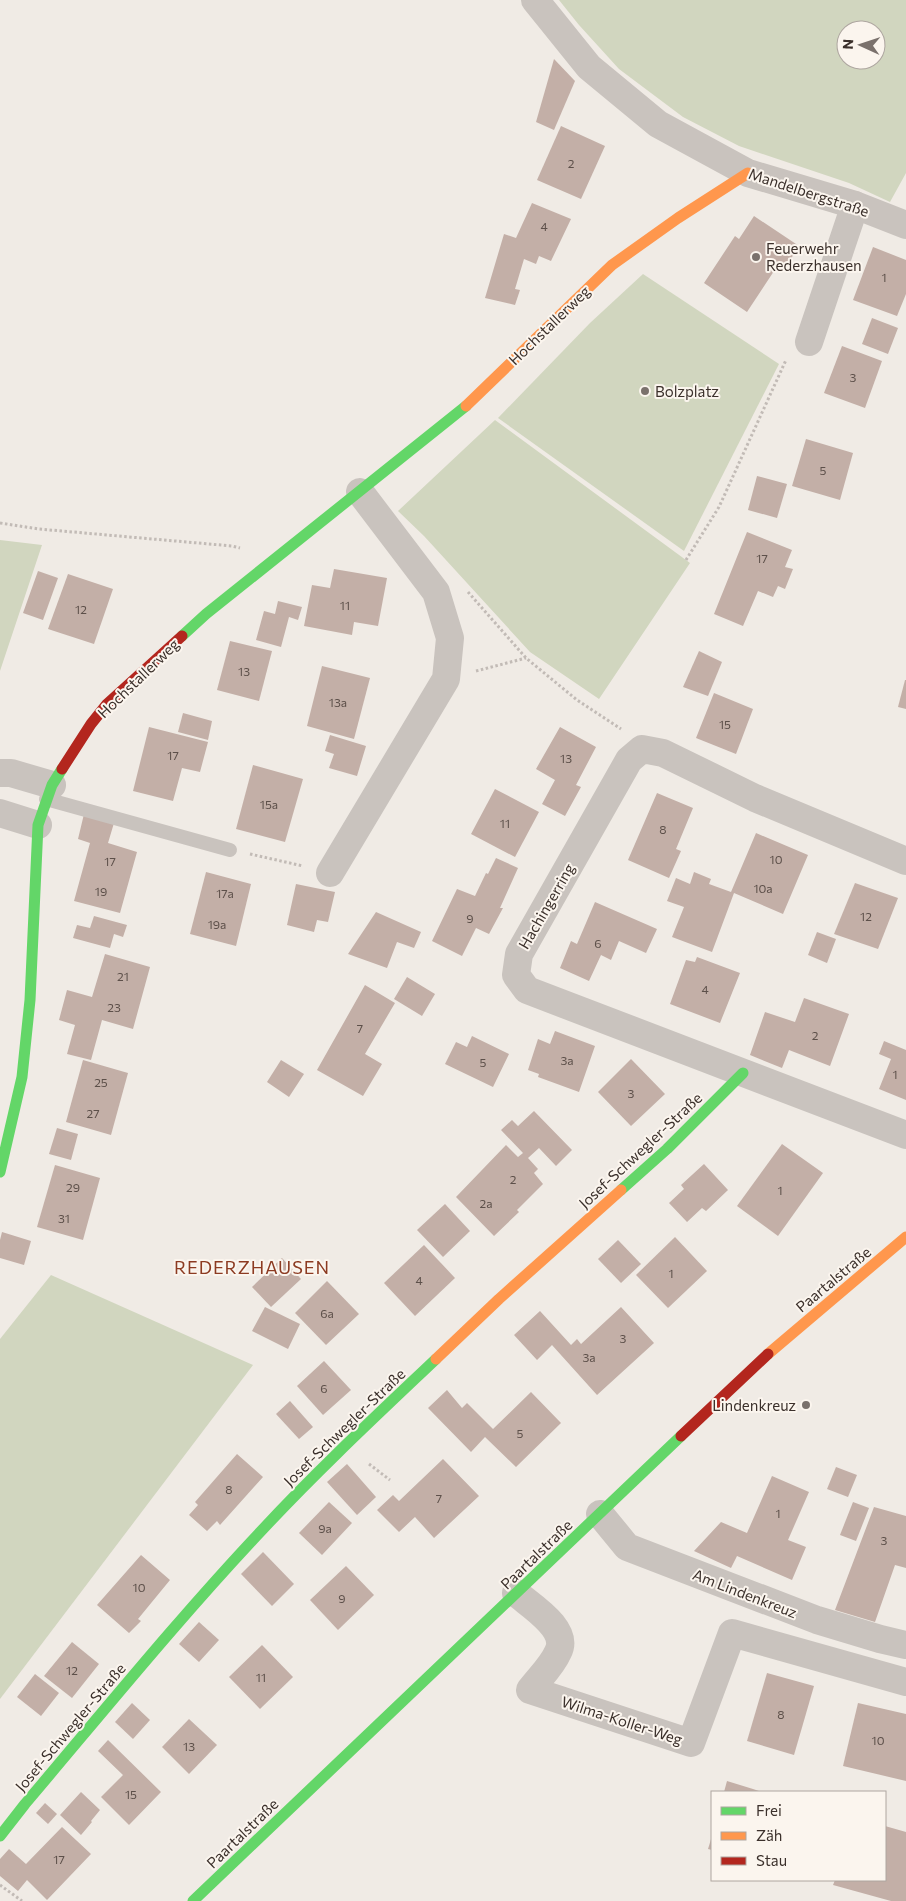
<svg xmlns="http://www.w3.org/2000/svg" width="906" height="1901" font-family="Commissioner,sans-serif">
<style>
.green{fill:#d1d6bf;fill-rule:evenodd}
.building{fill:#c3afa7}
.lines{fill:none;stroke-linecap:round;stroke-linejoin:round}
.path{stroke:#c2bbb6;stroke-width:3;stroke-dasharray:2.5 2.5;stroke-linecap:butt}
.lane{stroke:#c9c3be;stroke-width:14}
.street{stroke:#c9c3be;stroke-width:28}
.fast{stroke:#63d668;stroke-width:11}
.slow{stroke:#ff974d;stroke-width:11}
.jam{stroke:#b3261e;stroke-width:11}
.poi-dot{fill:#7a716c;stroke:#fbf5ee;stroke-width:2}
.labels{text-anchor:middle;dominant-baseline:central;stroke-width:4;stroke-linejoin:round;paint-order:stroke}
.number-label{font-size:12px;fill:#5d504a}
.street-label{font-size:15px;fill:#3b302b;stroke:#fbf5ee}
.poi-label{font-size:15px;fill:#3b302b;stroke:#fbf5ee;text-anchor:start}
.quarter-label{font-size:18px;letter-spacing:1px;fill:#8c3b22;stroke:#fbf5ee}
</style>
<rect width="100%" height="100%" fill="#f0ebe5"/>
<g class="green">
<path d="M559,0H906V173L890,202L849,183L739,146L683,117L619,69L579,25ZM846,30H876V60H846Z"/>
<path d="M643,274L779,364L684,551L498,418L590,323Z"/>
<path d="M495,420L690,563L599,699L530,652L424,536L398,511Z"/>
<path d="M0,540L42,545L0,671Z"/>
<path d="M51,1275L253,1365L0,1699V1339Z"/>
</g>
<g class="building">
<path d="M554,59L575,81L554,130L536,122Z"/>
<path d="M561,126L605,146L581,199L537,180Z"/>
<path d="M532,203L571,219L551,261L539,256L536,264L524,259L515,289L520,290L515,305L485,298L504,234L516,238Z"/>
<path d="M754,216L799,246L782,273L776,268L747,312L704,283L735,236L739,239Z"/>
<path d="M873,247L906,260V294L897,316L853,300Z"/>
<path d="M872,318L898,328L888,354L862,344Z"/>
<path d="M842,346L882,361L865,408L824,393Z"/>
<path d="M806,439L853,453L840,500L792,486Z"/>
<path d="M757,476L787,484L777,518L748,510Z"/>
<path d="M747,532L792,550L785,567L793,569L785,589L778,586L773,597L758,591L743,626L714,614Z"/>
<path d="M334,569L387,578L378,626L354,622L352,635L304,626L312,585L330,588Z"/>
<path d="M38,571L58,578L43,620L23,613Z"/>
<path d="M68,574L113,589L94,644L48,629Z"/>
<path d="M278,601L302,607L298,620L289,617L281,647L256,640L264,611L275,614Z"/>
<path d="M230,641L272,651L259,701L217,690Z"/>
<path d="M699,651L722,662L708,696L683,687Z"/>
<path d="M322,666L370,678L354,739L307,726Z"/>
<path d="M905,680H906V709L898,707Z"/>
<path d="M714,693L753,709L736,754L696,738Z"/>
<path d="M183,713L212,721L208,740L178,732Z"/>
<path d="M149,727L208,742L200,772L182,768L173,801L133,791Z"/>
<path d="M560,727L596,747L576,785L581,787L565,816L542,804L555,780L536,769Z"/>
<path d="M330,735L366,746L357,776L329,768L334,754L325,751Z"/>
<path d="M253,765L303,779L285,842L236,829Z"/>
<path d="M495,789L539,812L515,857L471,834Z"/>
<path d="M657,793L693,808L676,849L681,851L669,878L628,860Z"/>
<path d="M84,814L114,823L108,843L137,852L120,913L74,901L90,843L78,839Z"/>
<path d="M756,833L808,855L783,914L734,893L712,952L672,937L684,907L667,901L676,878L690,884L694,872L711,879L709,884L731,892Z"/>
<path d="M496,858L518,868L500,908H503L489,934L476,928L462,956L432,941L457,889L475,896L486,873L488,874Z"/>
<path d="M206,872L251,884L236,946L190,934Z"/>
<path d="M855,883L898,898L878,949L834,934Z"/>
<path d="M296,884L335,892L328,922L317,920L314,932L287,925Z"/>
<path d="M595,902L657,929L646,953L619,941L611,960L601,955L589,981L560,968L571,941L577,944Z"/>
<path d="M376,912L421,932L414,948L397,942L387,968L348,954Z"/>
<path d="M94,916L127,925L123,937L114,934L110,948L73,938L77,925L90,928Z"/>
<path d="M817,932L836,939L827,963L808,955Z"/>
<path d="M105,954L150,967L133,1029L102,1020L91,1060L67,1054L75,1025L59,1020L67,990L92,997Z"/>
<path d="M697,957L740,973L720,1023L670,1004L686,960L695,962Z"/>
<path d="M407,977L435,994L422,1016L394,999Z"/>
<path d="M365,985L395,1003L365,1054L382,1064L363,1096L317,1070Z"/>
<path d="M804,998L849,1014L830,1066L789,1050L782,1068L750,1055L765,1012L795,1022Z"/>
<path d="M555,1031L595,1046L579,1092L538,1077L539,1074L528,1070L538,1039L550,1044Z"/>
<path d="M472,1036L509,1054L493,1087L445,1064L456,1042L467,1047Z"/>
<path d="M884,1041L906,1050V1100L879,1089L891,1059L879,1054Z"/>
<path d="M631,1059L665,1094L631,1126L598,1092Z"/>
<path d="M83,1060L128,1073L111,1135L66,1122Z"/>
<path d="M281,1060L304,1074L289,1097L267,1082Z"/>
<path d="M534,1111L572,1150L556,1166L539,1148L528,1158L538,1169L534,1173L543,1184L517,1210L519,1212L494,1236L456,1197L506,1145L518,1157L523,1153L501,1130L512,1120L518,1126Z"/>
<path d="M57,1128L78,1134L71,1160L49,1154Z"/>
<path d="M782,1144L823,1173L778,1236L737,1206Z"/>
<path d="M704,1164L728,1190L706,1211L702,1208L687,1222L669,1203L684,1189L681,1185Z"/>
<path d="M55,1165L100,1178L83,1240L37,1227Z"/>
<path d="M445,1204L470,1231L443,1257L417,1230Z"/>
<path d="M2,1232L31,1241L24,1265L0,1258V1240Z"/>
<path d="M675,1237L707,1271L668,1308L636,1275Z"/>
<path d="M618,1240L641,1264L621,1283L598,1259Z"/>
<path d="M424,1245L455,1278L415,1316L384,1283Z"/>
<path d="M282,1258L301,1279L271,1307L252,1287Z"/>
<path d="M327,1281L359,1314L326,1345L295,1313Z"/>
<path d="M265,1307L300,1324L288,1349L252,1331Z"/>
<path d="M621,1307L654,1343L597,1395L552,1345L537,1360L514,1335L540,1311L571,1345L577,1339L581,1344Z"/>
<path d="M324,1361L351,1390L323,1415L297,1386Z"/>
<path d="M447,1390L462,1408L467,1403L493,1429L531,1392L561,1423L516,1467L485,1437L471,1452L428,1408Z"/>
<path d="M290,1401L313,1427L299,1439L276,1414Z"/>
<path d="M237,1454L263,1477L220,1525L217,1521L207,1531L189,1515L198,1505L195,1502Z"/>
<path d="M443,1459L479,1496L434,1538L415,1517L399,1532L377,1510L393,1495L399,1501Z"/>
<path d="M347,1464L376,1497L357,1515L327,1482Z"/>
<path d="M836,1467L857,1475L848,1497L827,1489Z"/>
<path d="M772,1476L809,1492L788,1540L806,1547L792,1580L737,1556L731,1568L694,1551L721,1522L747,1533Z"/>
<path d="M329,1502L352,1523L322,1555L299,1533Z"/>
<path d="M853,1502L869,1508L856,1541L840,1535Z"/>
<path d="M874,1507L906,1516V1568L895,1565L875,1622L835,1610Z"/>
<path d="M263,1552L294,1584L272,1606L241,1574Z"/>
<path d="M141,1555L170,1580L138,1619L141,1621L129,1633L97,1605Z"/>
<path d="M346,1566L374,1595L338,1630L310,1600Z"/>
<path d="M199,1622L219,1640L199,1662L179,1644Z"/>
<path d="M72,1642L99,1664L72,1698L44,1676Z"/>
<path d="M262,1645L293,1677L260,1709L229,1677Z"/>
<path d="M767,1673L814,1686L794,1755L747,1741Z"/>
<path d="M35,1674L59,1693L41,1716L17,1697Z"/>
<path d="M132,1703L150,1720L133,1739L115,1722Z"/>
<path d="M858,1703L906,1714V1781L843,1766Z"/>
<path d="M189,1719L217,1745L189,1774L162,1747Z"/>
<path d="M108,1740L161,1792L129,1825L101,1797L123,1775L98,1751Z"/>
<path d="M727,1781L753,1789L762,1792H724Z"/>
<path d="M81,1792L100,1810L91,1821L92,1822L81,1835L60,1815Z"/>
<path d="M45,1803L57,1814L48,1824L36,1813Z"/>
<path d="M885,1826L906,1832V1901H891L833,1885L835,1880H885Z"/>
<path d="M62,1827L91,1854L47,1900L27,1880L18,1891L0,1876V1859L9,1849L26,1864Z"/>
<path d="M712,1836V1850L708,1849Z"/>
</g>
<g class="lines">
<g class="path">
<path d="M0,523L39,529L232,546L240,548"/>
<path d="M686,560L719,507L786,360"/>
<path d="M468,592L526,658L577,700L621,729"/>
<path d="M476,671L526,658"/>
<path d="M250,854L303,866"/>
<path d="M369,1464L390,1480"/>
<path d="M0,1885L22,1901"/>
</g>
<path class="lane" d="M46,799L230,850"/>
<g class="street">
<path d="M535,0L589,67L658,124L748,173L855,205L906,225"/>
<path d="M809,342L855,205"/>
<path d="M0,773H11L52,785"/>
<path d="M0,813L38,825"/>
<path d="M906,861L755,798L663,753L642,749L629,760L519,954L516,975L527,990L906,1135"/>
<path d="M330,873L446,679L450,638L436,592L360,492"/>
<path d="M600,1514L627,1547L817,1620L880,1639L906,1645"/>
<path d="M516,1593C531,1606 570,1629 558,1652C552,1666 539,1678 530,1690L691,1743L732,1633L906,1682"/>
</g>
<g class="fast">
<path d="M182,636L206,614L466,406"/>
<path d="M0,1172L22,1077L30,1000L38,825L52,785L62,769"/>
<path d="M621,1190L667,1149L743,1073"/>
<path d="M0,1836L25,1804C103,1712 180,1617 263,1529C318,1470 377,1415 436,1359"/>
<path d="M193,1901L681,1436"/>
</g>
<g class="slow">
<path d="M466,406L612,265L678,218L748,173"/>
<path d="M768,1354L906,1237"/>
<path d="M436,1359L499,1299L621,1190"/>
</g>
<g class="jam">
<path d="M62,769L91,724L107,704L182,636"/>
<path d="M681,1436L768,1354"/>
</g>
</g>
<g class="poi-dot">
<circle cx="756" cy="257" r="5"/>
<circle cx="645" cy="391" r="5"/>
<circle cx="806" cy="1405" r="5"/>
</g>
<g class="labels">
<g class="number-label">
<text x="571" y="163">2</text>
<text x="544" y="226">4</text>
<text x="884" y="277">1</text>
<text x="853" y="377">3</text>
<text x="823" y="470">5</text>
<text x="762" y="558">17</text>
<text x="345" y="605">11</text>
<text x="81" y="609">12</text>
<text x="244" y="671">13</text>
<text x="338" y="702">13a</text>
<text x="725" y="724">15</text>
<text x="173" y="755">17</text>
<text x="566" y="758">13</text>
<text x="269" y="804">15a</text>
<text x="505" y="823">11</text>
<text x="663" y="829">8</text>
<text x="776" y="859">10</text>
<text x="110" y="861">17</text>
<text x="763" y="888">10a</text>
<text x="101" y="891">19</text>
<text x="225" y="893">17a</text>
<text x="866" y="916">12</text>
<text x="470" y="918">9</text>
<text x="217" y="924">19a</text>
<text x="598" y="943">6</text>
<text x="123" y="976">21</text>
<text x="705" y="989">4</text>
<text x="114" y="1007">23</text>
<text x="360" y="1028">7</text>
<text x="815" y="1035">2</text>
<text x="567" y="1060">3a</text>
<text x="483" y="1062">5</text>
<text x="895" y="1074">1</text>
<text x="101" y="1082">25</text>
<text x="631" y="1093">3</text>
<text x="93" y="1113">27</text>
<text x="513" y="1179">2</text>
<text x="73" y="1187">29</text>
<text x="780" y="1190">1</text>
<text x="486" y="1203">2a</text>
<text x="64" y="1218">31</text>
<text x="671" y="1273">1</text>
<text x="419" y="1280">4</text>
<text x="327" y="1313">6a</text>
<text x="623" y="1338">3</text>
<text x="589" y="1357">3a</text>
<text x="324" y="1388">6</text>
<text x="520" y="1433">5</text>
<text x="229" y="1489">8</text>
<text x="439" y="1498">7</text>
<text x="778" y="1513">1</text>
<text x="325" y="1528">9a</text>
<text x="884" y="1540">3</text>
<text x="139" y="1587">10</text>
<text x="342" y="1598">9</text>
<text x="72" y="1670">12</text>
<text x="261" y="1677">11</text>
<text x="781" y="1714">8</text>
<text x="878" y="1740">10</text>
<text x="189" y="1746">13</text>
<text x="131" y="1794">15</text>
<text x="59" y="1859">17</text>
</g>
<g class="street-label">
<text transform="translate(809 192) rotate(18)">Mandelbergstraße</text>
<text transform="translate(549 325) rotate(-44)">Hochstallerweg</text>
<text transform="translate(138 678) rotate(-44)">Hochstallerweg</text>
<text transform="translate(546 906) rotate(-60)">Hachingerring</text>
<text transform="translate(640 1150) rotate(-43)">Josef-Schwegler-Straße</text>
<text transform="translate(833 1279) rotate(-40)">Paartalstraße</text>
<text transform="translate(344 1427) rotate(-44)">Josef-Schwegler-Straße</text>
<text transform="translate(536 1554) rotate(-44)">Paartalstraße</text>
<text transform="translate(745 1593) rotate(21)">Am Lindenkreuz</text>
<text transform="translate(622 1720) rotate(18)">Wilma-Koller-Weg</text>
<text transform="translate(70 1727) rotate(-50)">Josef-Schwegler-Straße</text>
<text transform="translate(242 1833) rotate(-44)">Paartalstraße</text>
</g>
<g class="poi-label">
<text x="766" y="248">Feuerwehr<tspan x="766" dy="17">Rederzhausen</tspan></text>
<text x="655" y="391">Bolzplatz</text>
<text x="796" y="1405" text-anchor="end">Lindenkreuz</text>
</g>
<g class="quarter-label">
<text x="252" y="1267">REDERZHAUSEN</text>
</g>
</g>
<rect x="711" y="1791" width="175" height="90" fill="#fbf5ee" stroke="#aea6a0"/>
<rect x="721" y="1807" width="25" height="8" fill="#63d668" stroke="#aea6a0"/>
<text x="756" y="1816" font-size="15" fill="#3b302b">Frei</text>
<rect x="721" y="1832" width="25" height="8" fill="#ff974d" stroke="#aea6a0"/>
<text x="756" y="1841" font-size="15" fill="#3b302b">Zäh</text>
<rect x="721" y="1857" width="25" height="8" fill="#b3261e" stroke="#aea6a0"/>
<text x="756" y="1866" font-size="15" fill="#3b302b">Stau</text>
<g transform="translate(861 45) rotate(273)"><circle r="24" fill="#fbf5ee" stroke="#aea6a0"/>
<path d="M0-4L9 19L0 12L-9 19Z" fill="#7a716c"/>
<text y="-8" font-size="14" font-weight="bold" text-anchor="middle" fill="#3b302b">N</text>
</g>
</svg>
